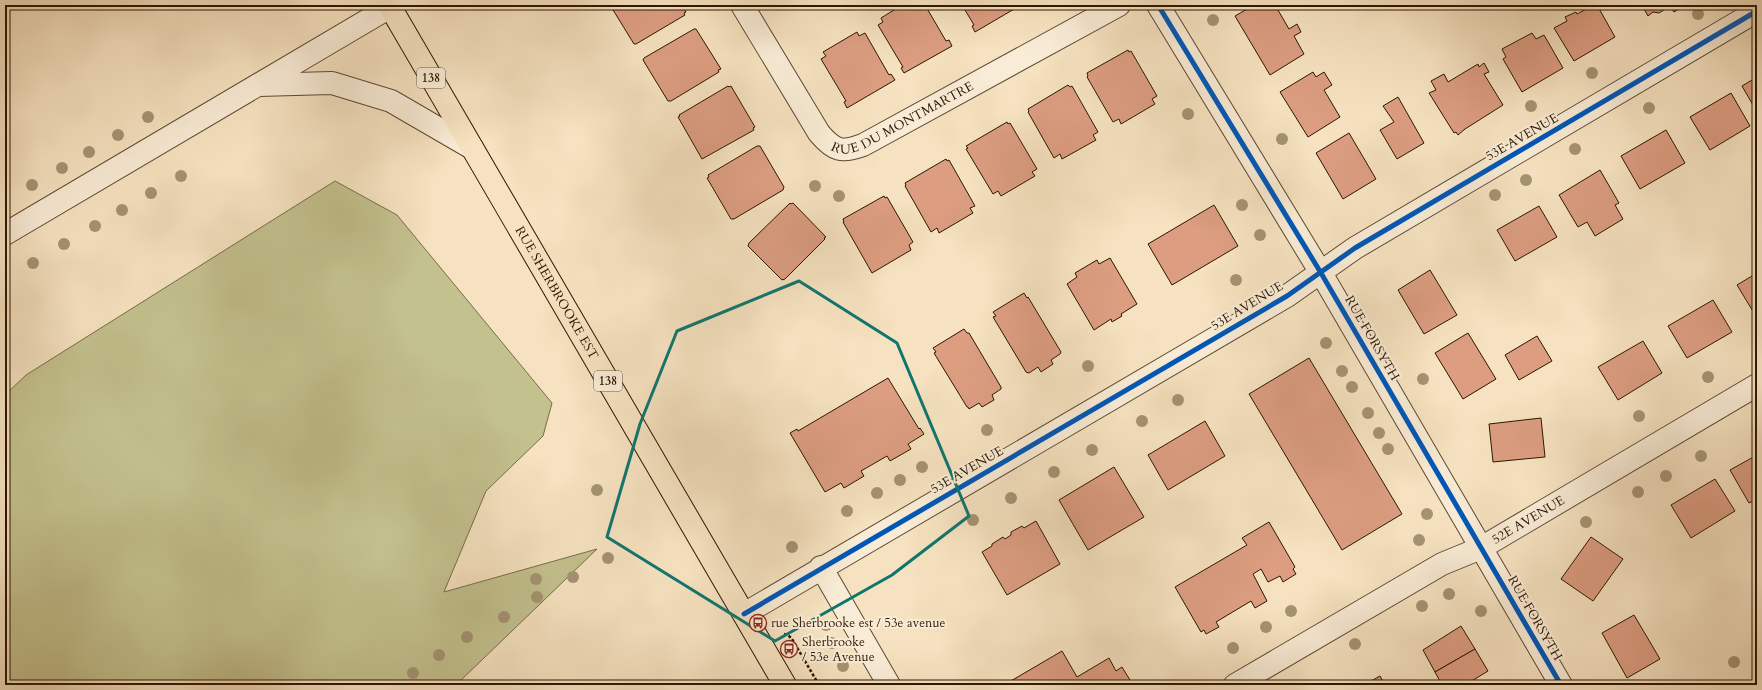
<svg xmlns="http://www.w3.org/2000/svg" width="1762" height="690" font-family="Cardo,serif">
<style>
.green{fill:#c3c18e;stroke:#786c47}
.building{fill:#dc9d81;stroke:#2c1600}
.lines{fill:none;stroke-linecap:round;stroke-linejoin:round}
.minor-casing{stroke:#5e4930;stroke-width:24}
.major-casing{stroke:#2c1600;stroke-width:24}
.path{stroke:#2c1600;stroke-width:2.5;stroke-dasharray:3 2;stroke-linecap:butt}
.minor{stroke:#f9ecd6;stroke-width:22}
.major{stroke:#f6e2c0;stroke-width:22}
.cycleway-casing{stroke:#f9ecd6;stroke-width:8}
.cycleway{stroke:#0057b8;stroke-width:5}
.tree{fill:#a49372}
.marked{fill:none;stroke:#0f766e;stroke-width:3;stroke-linejoin:round}
.labels{text-anchor:middle;dominant-baseline:central;stroke-width:4;stroke-linejoin:round;paint-order:stroke}
.shield{fill:#f9ecd6;stroke:#6a5640;stroke-width:1}
.shield-label{font-size:12px;font-weight:bold;fill:#2c1600}
.street-label{font-size:13px;fill:#2c1600;stroke:#f9ecd6}
.poi-label{font-size:13px;fill:#2c1600;stroke:#f9ecd6;text-anchor:start}
</style>
<rect width="100%" height="100%" fill="#f6e2c0"/>
<filter id="stains"><feTurbulence type="fractalNoise" baseFrequency=".005" numOctaves="4"/><feColorMatrix values="0 0 0 0 .2 0 0 0 0 .09 0 0 0 0 .02 0 0 0 .5 -.17"/></filter>
<radialGradient id="worn" r=".72"><stop offset=".6" stop-color="#630" stop-opacity="0"/><stop offset="1" stop-color="#630" stop-opacity=".3"/></radialGradient>
<path class="green" d="M335,181L397,215L552,403L543,436L486,491L444,592L597,549L456,685H5V395L26,375Z"/>
<g class="building">
<path d="M610,5H682L686,12L684,13L685,15L636,44H634Z"/>
<path d="M902,5H925L946,41L949,40L952,46L904,73L901,68L903,67L878,25L883,22L881,18Z"/>
<path d="M962,5H1021L975,32L972,26L974,25Z"/>
<path d="M1254,5H1275L1289,29L1297,24L1301,32L1294,36L1304,54L1270,75L1235,16Z"/>
<path d="M1594,5H1597L1615,37L1574,61L1554,28L1567,21L1565,17L1576,12L1577,14Z"/>
<path d="M1642,5H1685L1674,12L1670,6L1659,13L1653,12L1648,16Z"/>
<path d="M694,29H696L721,69L718,70L719,72L671,101H668L643,60L644,58Z"/>
<path d="M857,32L859,36L865,33L889,75L891,74L895,80L847,108L844,102L846,101L821,59L826,56L823,52Z"/>
<path d="M1532,33L1536,39L1544,35L1563,68L1522,92L1503,59L1506,57L1502,49Z"/>
<path d="M1128,50L1129,52L1131,51L1157,96L1152,99L1155,104L1121,124L1119,119L1113,122L1087,77L1088,76L1087,73Z"/>
<path d="M1484,63L1489,72L1484,74L1503,105L1465,129L1458,135L1456,132L1454,133L1429,93L1436,90L1431,81L1444,74L1448,82L1478,64L1479,67Z"/>
<path d="M1313,72L1316,77L1324,72L1332,85L1324,90L1340,117L1308,137L1280,92Z"/>
<path d="M1757,77V112L1742,86Z"/>
<path d="M1068,85L1070,87L1072,86L1098,132L1093,135L1096,140L1062,159L1060,154L1054,158L1028,112L1029,111L1028,109Z"/>
<path d="M728,86L729,87L731,86L755,127L753,128L754,130L702,159L678,117L680,116L679,115Z"/>
<path d="M1731,93L1750,126L1710,150L1690,117Z"/>
<path d="M1398,97L1424,143L1397,159L1380,130L1394,122L1383,106Z"/>
<path d="M1007,122L1008,124L1010,123L1037,169L1032,172L1035,176L1001,196L998,191L993,194L966,149L968,148L966,146Z"/>
<path d="M1666,130L1685,163L1640,189L1621,156Z"/>
<path d="M1349,133L1376,179L1343,199L1316,153Z"/>
<path d="M757,146H760L784,187L783,190L734,219H731L707,178L709,177L708,175Z"/>
<path d="M946,159L947,161L949,160L975,206L970,208L973,213L939,233L937,228L931,232L905,186L906,185L905,183Z"/>
<path d="M1600,170L1619,203L1615,205L1623,219L1595,236L1587,222L1578,227L1559,195Z"/>
<path d="M884,196L885,198L887,197L913,242L909,245L911,250L872,273L843,222H844L843,219Z"/>
<path d="M790,203L791,204L793,203L826,237L824,238L825,239L785,279L782,280L748,246L749,243Z"/>
<path d="M1214,205L1238,246L1172,285L1148,244Z"/>
<path d="M1539,206L1557,237L1515,261L1497,230Z"/>
<path d="M1110,258L1137,304L1121,314L1122,316L1112,322L1111,319L1094,330L1067,284L1077,277L1075,273L1097,260L1099,264Z"/>
<path d="M1430,270L1457,315L1424,334L1398,290Z"/>
<path d="M1757,273V318L1737,285Z"/>
<path d="M1024,293L1027,298L1028,297L1061,352L1060,354L1051,360L1053,364L1041,372L1038,367L1029,373L1026,372L993,317L996,316L993,312Z"/>
<path d="M1713,300L1732,332L1687,358L1668,326Z"/>
<path d="M964,329L967,333H969L1001,387V389L992,395L994,400L982,407L979,403L969,409L968,407H967L934,353L936,352L933,348Z"/>
<path d="M1468,333L1496,379L1463,399L1435,353Z"/>
<path d="M1537,336L1552,361L1519,380L1505,355Z"/>
<path d="M1643,341L1662,373L1618,400L1598,367Z"/>
<path d="M1309,358L1402,514L1342,550L1249,394Z"/>
<path d="M888,378L919,429L920,428L924,434L908,444L911,449L890,461L887,456L861,471L864,476L844,488L841,483L825,492L790,433L797,429L798,431Z"/>
<path d="M1541,418L1545,457L1493,462L1489,424Z"/>
<path d="M1205,421L1225,456L1168,490L1148,455Z"/>
<path d="M1757,455V499L1749,503L1730,470Z"/>
<path d="M1114,467L1144,517L1088,550L1059,500Z"/>
<path d="M1715,479L1735,511L1691,538L1671,505Z"/>
<path d="M1036,521L1060,564L1007,595L982,552L992,546V544L1003,537L1005,539L1011,535V532L1022,526L1024,528Z"/>
<path d="M1269,522L1295,567L1293,569L1296,574L1283,582L1280,576L1268,582L1261,569L1253,574L1267,601L1255,608L1251,601L1216,622L1219,627L1206,634L1204,630L1201,632L1175,587L1247,545L1242,538Z"/>
<path d="M1591,537L1623,559L1593,601L1561,579Z"/>
<path d="M1634,615L1660,659L1627,678L1602,633Z"/>
<path d="M1461,626L1475,649L1435,672L1423,650Z"/>
<path d="M1475,649L1488,671L1465,685H1442L1435,672Z"/>
<path d="M1062,651L1077,677L1109,658L1116,671L1122,667L1133,685H1004Z"/>
<path d="M1380,676L1385,685H1364Z"/>
</g>
<g class="lines">
<g class="minor-casing">
<g id="minor">
<path id="s1" d="M742,5L819,133C834,151 842,153 863,145L1119,5"/>
<path d="M1158,5L1321,273L1561,685"/>
<path d="M258,85L332,83L391,101L472,148"/>
<path d="M5,234L390,7"/>
<path d="M821,567L889,685"/>
<path d="M744,614L1287,296L1355,248L1757,11"/>
<path id="s2" d="M1235,685L1442,564L1481,548L1757,385"/>
</g>
</g>
<g class="major-casing">
<g id="major">
<path id="s3" d="M389,5L785,685"/>
</g>
</g>
<path class="path" d="M784,634L788,635L792,639L819,685"/>
<use href="#minor" class="minor"/>
<use href="#major" class="major"/>
<g class="cycleway-casing">
<g id="cycleway">
<path d="M1158,5L1321,273L1561,685"/>
<path d="M744,614L1287,296L1355,248L1757,11"/>
</g>
</g>
<use href="#cycleway" class="cycleway"/>
</g>
<g class="tree">
<circle cx="1698" cy="14" r="6"/>
<circle cx="1213" cy="20" r="6"/>
<circle cx="1592" cy="73" r="6"/>
<circle cx="1531" cy="106" r="6"/>
<circle cx="1649" cy="108" r="6"/>
<circle cx="1188" cy="114" r="6"/>
<circle cx="148" cy="117" r="6"/>
<circle cx="118" cy="135" r="6"/>
<circle cx="1282" cy="139" r="6"/>
<circle cx="1575" cy="149" r="6"/>
<circle cx="89" cy="152" r="6"/>
<circle cx="62" cy="168" r="6"/>
<circle cx="181" cy="176" r="6"/>
<circle cx="1526" cy="180" r="6"/>
<circle cx="32" cy="185" r="6"/>
<circle cx="815" cy="186" r="6"/>
<circle cx="151" cy="193" r="6"/>
<circle cx="1495" cy="195" r="6"/>
<circle cx="839" cy="196" r="6"/>
<circle cx="1242" cy="205" r="6"/>
<circle cx="122" cy="210" r="6"/>
<circle cx="95" cy="226" r="6"/>
<circle cx="1260" cy="235" r="6"/>
<circle cx="64" cy="244" r="6"/>
<circle cx="33" cy="263" r="6"/>
<circle cx="1236" cy="280" r="6"/>
<circle cx="1326" cy="343" r="6"/>
<circle cx="1088" cy="366" r="6"/>
<circle cx="1342" cy="371" r="6"/>
<circle cx="1708" cy="377" r="6"/>
<circle cx="1423" cy="379" r="6"/>
<circle cx="1352" cy="387" r="6"/>
<circle cx="1178" cy="400" r="6"/>
<circle cx="1368" cy="413" r="6"/>
<circle cx="1639" cy="416" r="6"/>
<circle cx="1142" cy="421" r="6"/>
<circle cx="987" cy="430" r="6"/>
<circle cx="1379" cy="433" r="6"/>
<circle cx="1388" cy="449" r="6"/>
<circle cx="1092" cy="450" r="6"/>
<circle cx="1701" cy="456" r="6"/>
<circle cx="922" cy="467" r="6"/>
<circle cx="1054" cy="472" r="6"/>
<circle cx="1666" cy="476" r="6"/>
<circle cx="900" cy="480" r="6"/>
<circle cx="597" cy="490" r="6"/>
<circle cx="1638" cy="492" r="6"/>
<circle cx="877" cy="493" r="6"/>
<circle cx="1011" cy="498" r="6"/>
<circle cx="847" cy="511" r="6"/>
<circle cx="1427" cy="514" r="6"/>
<circle cx="973" cy="520" r="6"/>
<circle cx="1586" cy="522" r="6"/>
<circle cx="1419" cy="540" r="6"/>
<circle cx="792" cy="547" r="6"/>
<circle cx="608" cy="558" r="6"/>
<circle cx="573" cy="577" r="6"/>
<circle cx="536" cy="579" r="6"/>
<circle cx="1449" cy="594" r="6"/>
<circle cx="537" cy="597" r="6"/>
<circle cx="1422" cy="606" r="6"/>
<circle cx="1291" cy="611" r="6"/>
<circle cx="1481" cy="611" r="6"/>
<circle cx="504" cy="617" r="6"/>
<circle cx="826" cy="625" r="6"/>
<circle cx="1266" cy="627" r="6"/>
<circle cx="467" cy="637" r="6"/>
<circle cx="832" cy="643" r="6"/>
<circle cx="1355" cy="644" r="6"/>
<circle cx="1233" cy="648" r="6"/>
<circle cx="439" cy="655" r="6"/>
<circle cx="1734" cy="662" r="6"/>
<circle cx="843" cy="666" r="6"/>
<circle cx="413" cy="673" r="6"/>
</g>
<path class="marked" d="M799,281L897,343L969,516L892,575L775,641L607,537L640,424L677,331Z"/>
<defs>
<g id="bus-ring" transform="scale(0.9)"><circle r="9.5" fill="#f9ecd6" stroke="#8f2418" stroke-width="1.5"/><path d="M-5-6H5V4H4V6H2V4H-2V6H-4V4H-5ZM-3.5-4V0h7V-4ZM-3.5 1.2v1.5H-2V1.2ZM2 1.2v1.5H3.5V1.2Z" fill="#8f2418"/></g>
</defs>
<g fill-rule="evenodd">
<use href="#bus-ring" x="758" y="623"/>
<use href="#bus-ring" x="789" y="649"/>
</g>
<g class="labels">
<g class="shield">
<rect x="417" y="68" width="28" height="20" rx="3"/>
<rect x="594" y="371" width="28" height="20" rx="3"/>
</g>
<g class="shield-label">
<text x="431" y="78">138</text>
<text x="608" y="381">138</text>
</g>
<g class="street-label">
<text stroke="none"><textPath href="#s1" startOffset="246">RUE DU MONTMARTRE</textPath></text>
<text transform="translate(1522 137) rotate(-30)">53E AVENUE</text>
<text stroke="none"><textPath href="#s3" startOffset="333">RUE SHERBROOKE EST</textPath></text>
<text transform="translate(1247 306) rotate(-31)">53E AVENUE</text>
<text transform="translate(1372 338) rotate(60)">RUE FORSYTH</text>
<text transform="translate(967 470) rotate(-30)">53E AVENUE</text>
<text stroke="none"><textPath href="#s2" startOffset="337">52E AVENUE</textPath></text>
<text transform="translate(1535 618) rotate(60)">RUE FORSYTH</text>
</g>
<g class="poi-label">
<text x="771" y="623">rue Sherbrooke est / 53e avenue</text>
<text x="802" y="642">Sherbrooke<tspan x="802" dy="15">/ 53e Avenue</tspan></text>
</g>
</g>
<rect width="1762" height="690" fill="none" stroke="#f6e2c0" stroke-width="20"/>
<rect x="6" y="6" width="1750" height="678" fill="none" stroke="#2c1600" stroke-width="2"/>
<rect x="10" y="10" width="1742" height="670" fill="none" stroke="#2c1600"/>
<rect width="100%" height="100%" filter="url(#stains)"/>
<rect width="100%" height="100%" fill="url(#worn)"/>
</svg>
